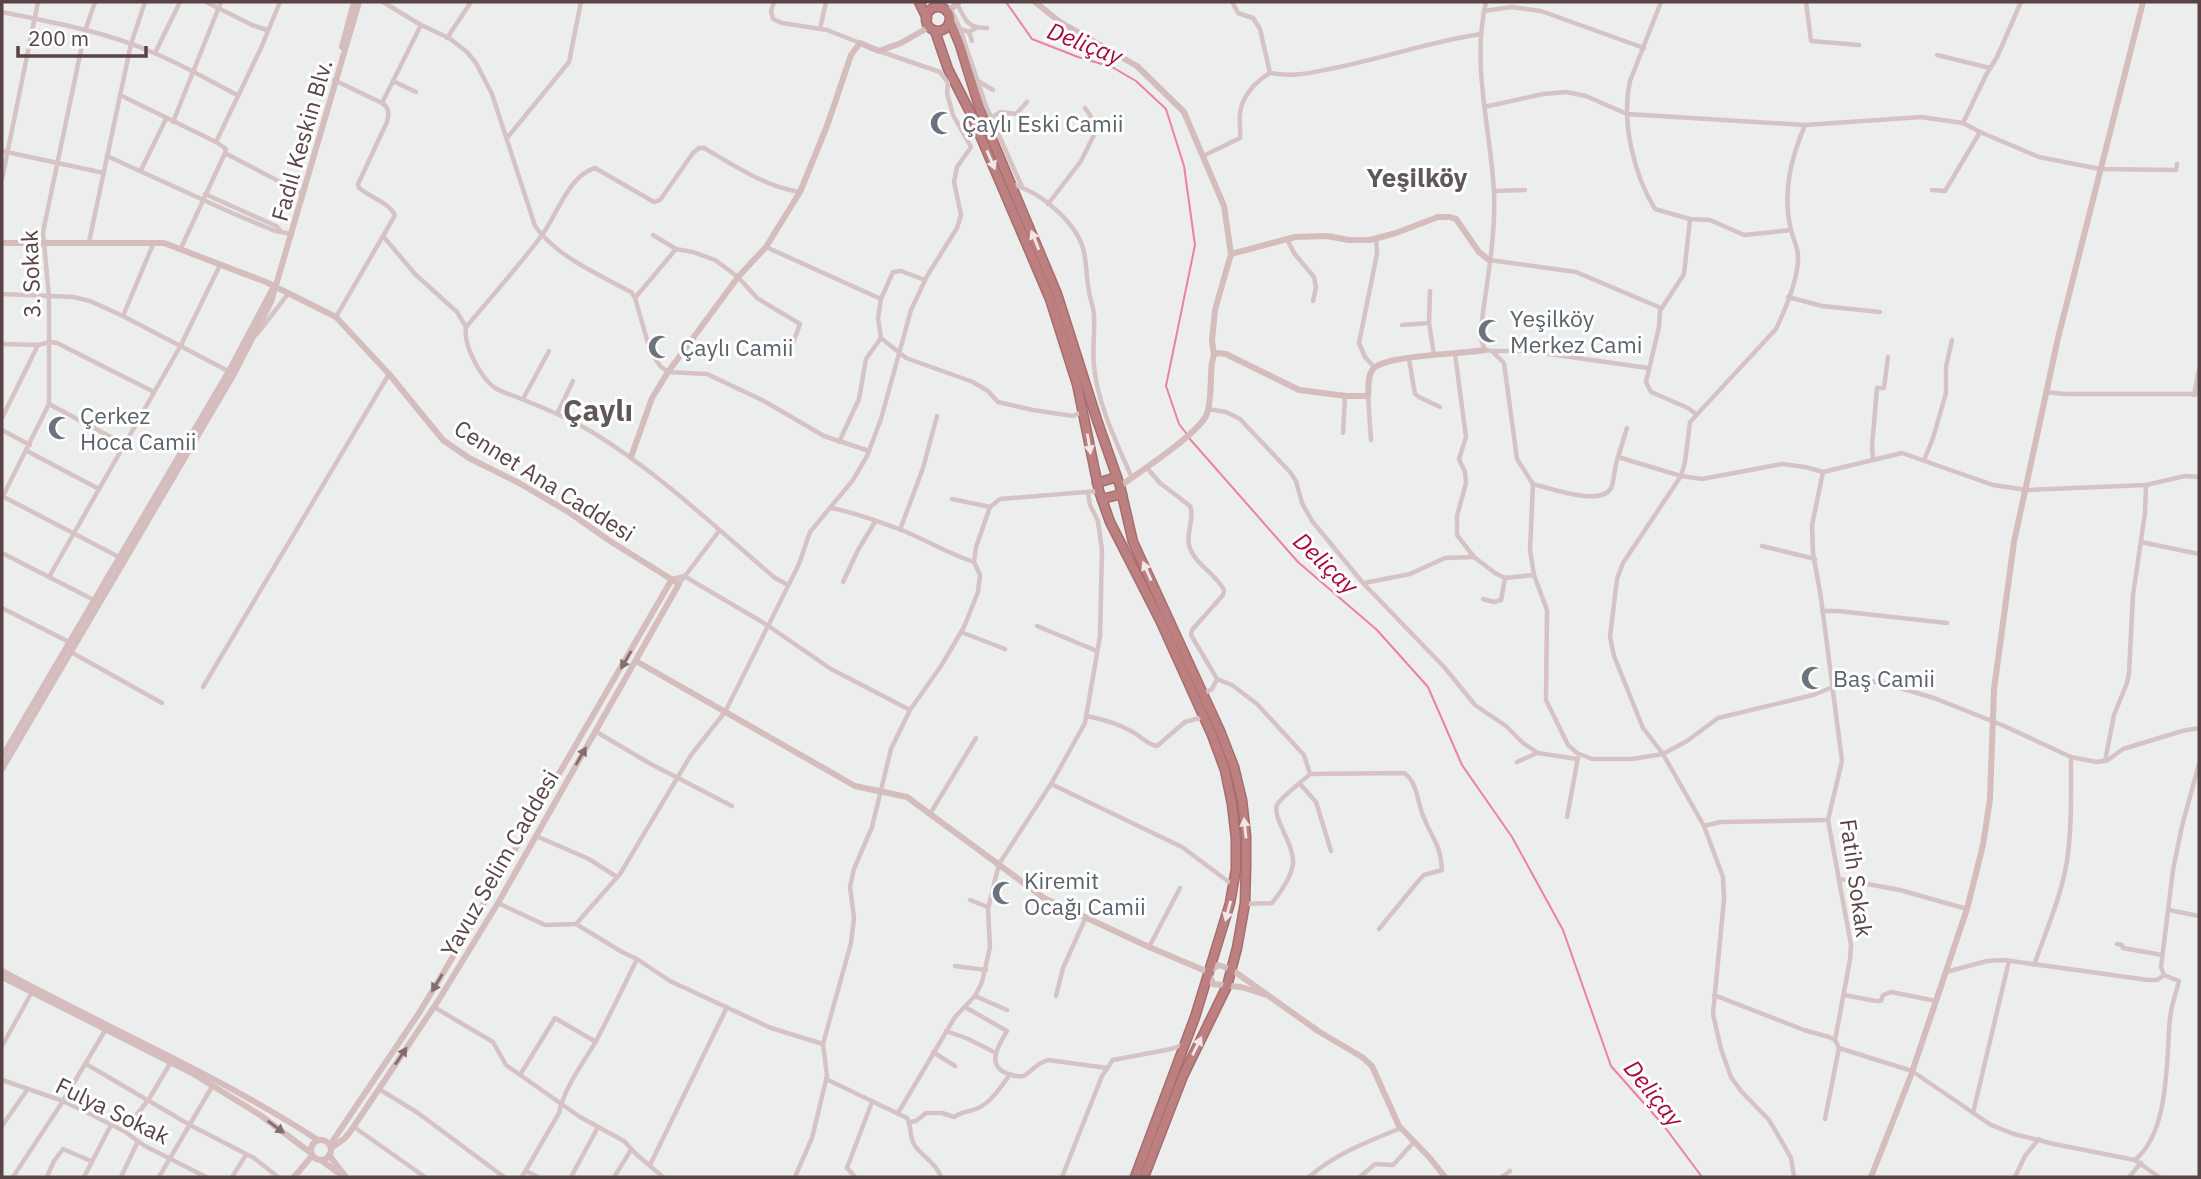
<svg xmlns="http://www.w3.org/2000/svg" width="2201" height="1179" font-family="'IBM Plex Sans',sans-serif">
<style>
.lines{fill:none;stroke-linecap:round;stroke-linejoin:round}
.stream{stroke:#ed81a4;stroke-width:2}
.highway-casing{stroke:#a86c6c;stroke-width:11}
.street{stroke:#d6c3c5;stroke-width:4.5}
.secondary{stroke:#d5bcbd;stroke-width:6}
.highway{stroke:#bc8081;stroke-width:8}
.oneway{fill:#f2e6e6}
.oneway2{fill:#846d6e}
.labels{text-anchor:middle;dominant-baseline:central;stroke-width:6;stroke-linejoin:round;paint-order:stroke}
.worship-label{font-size:23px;fill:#5b616d;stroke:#fff;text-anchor:start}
.street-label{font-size:23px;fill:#594344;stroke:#fff}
.water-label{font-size:24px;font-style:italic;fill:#a7083b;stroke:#fff}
.quarter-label{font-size:26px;font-weight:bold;fill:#605858;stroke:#fff}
.district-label{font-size:30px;font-weight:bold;fill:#605858;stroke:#fff}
</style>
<rect width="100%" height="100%" fill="#ebeeec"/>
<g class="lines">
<g class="stream">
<path d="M1006,2L1032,39L1078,57L1112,67L1136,81L1166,109L1184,166L1195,245L1166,386L1179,424L1186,433"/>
<path d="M1189,438L1298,562L1377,630L1428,687L1462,765L1512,837L1563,930L1611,1066L1664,1126L1702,1177"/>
</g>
<g class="highway-casing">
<g id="highway">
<path d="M919,2L927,18"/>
<circle cx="938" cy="19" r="12"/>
<path d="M950,21L960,45L981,113L1057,294L1097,420L1120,486L1133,542L1220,731L1234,767L1242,800L1246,836V866L1245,903L1237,948L1227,986L1183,1076L1144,1177"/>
<path d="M935,31L948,69L971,114L1050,299L1077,384L1099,491L1110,522L1160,620L1212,735L1225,770L1232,804L1236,839V869L1230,903L1195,1017L1135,1177"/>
<path d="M1097,483L1117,477"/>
<path d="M1102,499L1122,494"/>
</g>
</g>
<g class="street">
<path d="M206,2L252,25L267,30"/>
<path d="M383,2L421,25L449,38L467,52L476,63L492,94L535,226C557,257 598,274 631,292L635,298L650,350L660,366L668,372L707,374L764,401L824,436L869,451"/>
<path d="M774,2L771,11L773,19L782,23L827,30L860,43"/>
<path d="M1232,2L1238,13L1253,18L1260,29L1270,73"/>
<path d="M1486,2C1471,66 1491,129 1494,193C1496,241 1485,290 1480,337L1485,350L1492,351L1504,363L1517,459L1533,484L1530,550L1534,575L1547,610L1546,700L1568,745L1577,753L1592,759H1632L1663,754L1704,826L1723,877L1724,899L1713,1014L1721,1049L1731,1077L1741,1091L1769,1120L1782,1142L1791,1158L1794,1177"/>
<path d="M1661,2L1630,81C1621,122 1634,175 1655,209L1690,219L1710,220L1744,235L1791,230"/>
<path d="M1806,2L1811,41L1859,45"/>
<path d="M957,4C966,20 966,28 987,28"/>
<path d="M951,9L960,29L969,32"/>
<path d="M1484,11L1511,7L1541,11L1644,48"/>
<path d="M2,12C52,22 107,32 154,53C183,65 210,81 237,95"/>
<path d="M820,29L826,2"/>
<path d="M960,29L986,106L1022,187"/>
<path d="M447,38L471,2"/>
<path d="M972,41L969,32L976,28"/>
<path d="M155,53L180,2"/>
<path d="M1937,55L1990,68"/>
<path d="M334,80L382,103L421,25"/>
<path d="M393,81L416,92"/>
<path d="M978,81L993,90"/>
<path d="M120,95L216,142L226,149L225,153L181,248"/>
<path d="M382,103C390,108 389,114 387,122L358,184L359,188C370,197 388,202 395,215L383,236"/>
<path d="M1484,107L1543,94L1566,92L1586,96L1627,114L1805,125L1921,117L1963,123L1980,132L2039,157L2100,169L2176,170L2177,164"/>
<path d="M991,118L1000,112L1016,114L1027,102"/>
<path d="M173,122L221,2"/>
<path d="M1963,123L1986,75L1997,57L2021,2"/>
<path d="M1805,125C1791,158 1782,193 1791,230C1793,239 1798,247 1798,256C1799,277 1785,310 1776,329L1690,422L1685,462L1681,476L1623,563L1617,579L1610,637L1614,656L1643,728L1663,754L1687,741L1718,718L1813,695L1845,682L1860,680L1883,683L1934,698L2002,725L2071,757L2097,762L2108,760L2123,749L2182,731L2199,728"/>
<path d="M997,132L1007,128"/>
<path d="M507,138L569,62L581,2"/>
<path d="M216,142L261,48L280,2"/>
<path d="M2,151L104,173"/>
<path d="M225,153L301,193"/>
<path d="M107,156L232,213L275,231L292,234"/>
<path d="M1203,156L1240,138C1241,130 1239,122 1240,114C1241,97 1256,81 1270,73C1295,78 1314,72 1339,67C1387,57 1433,41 1481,34"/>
<path d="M141,170L166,119"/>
<path d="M2,179L38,2"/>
<path d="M1013,185C1040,191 1075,222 1083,248C1087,262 1086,277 1089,291C1090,300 1094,307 1094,317C1095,333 1092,350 1094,366C1097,402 1117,444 1132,478"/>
<path d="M1932,190L1945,191L1980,132"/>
<path d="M1494,191L1525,190"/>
<path d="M205,194L276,226L280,230"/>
<path d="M1048,204L1081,161L1098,127L1085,108"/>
<path d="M1690,219L1684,274L1660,311L1659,327L1646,382L1651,392L1688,408L1696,414"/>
<path d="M653,235L676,249"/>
<path d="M1287,239L1294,253L1314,277L1316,288L1313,301"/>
<path d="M89,242L131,44L145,2"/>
<path d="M766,247L881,299L878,318L881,338L906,358L973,382L988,391L998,402L1033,410L1073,416L1082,412"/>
<path d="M1489,260L1576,272L1661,308"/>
<path d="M1430,291L1429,323L1434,355"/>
<path d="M2,294L73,297L90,301L123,316L230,372"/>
<path d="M1788,297L1822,306L1880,312"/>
<path d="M635,298L676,249L693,252L715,260L738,277L757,298L800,324L793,343"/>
<path d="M881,299L893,272L901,271L925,280"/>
<path d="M123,316L154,242"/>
<path d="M336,317L383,236L415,274L457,312L466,327C463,345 480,377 495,388C503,393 515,396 524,400C547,409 570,419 592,432C658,472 716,528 775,578L788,585"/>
<path d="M1402,325L1429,323"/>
<path d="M466,327C491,298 516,269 539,239C556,219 567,176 595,168L654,202L660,200L693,153L699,148H704C735,166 764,186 799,192"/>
<path d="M257,334L288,294"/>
<path d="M2,344L38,345L50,342L57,343L154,392"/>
<path d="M1493,351H1528L1648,368"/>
<path d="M1455,354L1466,437L1459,459L1465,472L1466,483L1457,516V535L1474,557L1495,573L1505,578L1534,575"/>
<path d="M1409,359L1415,394L1419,397L1440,407"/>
<path d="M1374,367L1365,357L1359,343L1377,254L1376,238"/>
<path d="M2046,392L2065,394H2199"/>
<path d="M2194,395L2199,370"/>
<path d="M1368,396L1371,440"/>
<path d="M523,399L549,351"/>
<path d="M49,404L124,444"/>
<path d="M1208,409L1226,412L1240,419L1290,472L1296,481L1302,503L1312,521L1363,583L1445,668L1475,705L1506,726L1523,743L1538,753L1577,759"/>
<path d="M557,414L573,381"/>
<path d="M2,418L38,345"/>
<path d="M2,430L30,445"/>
<path d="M1343,433L1345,396"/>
<path d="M839,442L859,399L866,359L881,338"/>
<path d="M27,451L99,489"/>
<path d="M1618,457L1627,428"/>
<path d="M1873,459L1872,446L1877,388H1884L1888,357"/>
<path d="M1924,460L1933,438L1946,393V367L1952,340"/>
<path d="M1147,468L1160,483L1190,506C1195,517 1186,532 1189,545C1193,563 1216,574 1224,590L1223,595L1192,630L1191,635L1217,679"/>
<path d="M1823,472L1812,525L1813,553L1821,598L1842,761L1828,820L1851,945L1850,960L1835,1040"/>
<path d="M1533,484C1549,488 1602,507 1611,488C1615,479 1614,467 1618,457L1681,476L1702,479L1782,464L1805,467L1823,472L1902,453L1993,485L2027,490L2146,485L2185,476L2199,477"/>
<path d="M2,496L119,557"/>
<path d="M2,498L49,404V297L43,232L85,31L95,2"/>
<path d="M952,499L990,507"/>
<path d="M831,508C854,512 877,521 899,529C925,539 948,554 974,562"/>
<path d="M900,530L923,468L937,416"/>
<path d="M2141,542L2199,554"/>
<path d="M1762,546L1815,559"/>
<path d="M2,553L94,600"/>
<path d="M49,577L181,345L220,265"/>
<path d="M673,579L684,576L767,625L831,669L910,710"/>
<path d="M843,582L858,550L875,522"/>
<path d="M1364,583L1410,574L1445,558L1473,557"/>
<path d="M679,584L719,531"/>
<path d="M1483,599L1494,602L1501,600L1505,578"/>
<path d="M2,608L69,642"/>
<path d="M1822,611H1838L1947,623"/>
<path d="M1037,626L1097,651"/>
<path d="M961,632L1005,649"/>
<path d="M71,652L162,703"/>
<path d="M203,687L389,374"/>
<path d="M1203,694L1212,689L1217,679L1232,685L1257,704L1304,755L1310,774"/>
<path d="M1086,716C1102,719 1117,723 1131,731C1141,736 1146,744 1157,746L1185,722L1203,717"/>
<path d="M595,731L649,763L732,806"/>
<path d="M2105,761L2114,715L2127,683L2129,673L2133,595L2145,513L2146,485"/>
<path d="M1517,762L1537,753"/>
<path d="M1051,784L1182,847L1233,885"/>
<path d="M1300,784L1316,802L1331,851"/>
<path d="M930,814L976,738"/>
<path d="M1567,817L1578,758"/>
<path d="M1704,826L1720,822L1828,820"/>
<path d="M536,836L589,859L617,877"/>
<path d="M1840,879L1900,890L1967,909"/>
<path d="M970,900L988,907"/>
<path d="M498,903L545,925L576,924L620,874L691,755L725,712L799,564L810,532L853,480L867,456L881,419L911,310L927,276L957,228L961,215L954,182L957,167L971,147L953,115L947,93L948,83L940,72L879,51"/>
<path d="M1245,904L1272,903C1280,893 1291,877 1293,864C1295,845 1272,818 1277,805C1281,797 1302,782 1310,774L1404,773C1418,782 1417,803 1424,818C1433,841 1440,842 1442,870L1424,875L1420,879L1379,929"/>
<path d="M2169,910L2199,916"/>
<path d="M576,924L622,952L637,959L670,981L771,1028L823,1044"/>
<path d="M2117,944L2122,945L2123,948L2162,955"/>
<path d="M1149,947L1180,888"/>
<path d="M2034,965C2046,931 2061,897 2067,861C2072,827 2071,791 2071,757"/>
<path d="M955,966L986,970"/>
<path d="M1946,972L1987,961L2004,960L2148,980H2157L2164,975L2179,981C2176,993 2171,1006 2170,1018C2166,1060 2170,1131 2135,1160"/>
<path d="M2164,975L2161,967L2173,870L2182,826L2199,764"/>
<path d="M1714,995L1804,1030L1829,1037L1835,1040L1839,1048L1912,1071L1991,1125L2014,1134L2054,1144L2135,1160L2159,1177"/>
<path d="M1844,995L1876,1001H1881L1883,995L1891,992L1936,1001"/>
<path d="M975,996L1007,1010"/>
<path d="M1056,996L1063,968L1086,917"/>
<path d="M434,1007L493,1042L506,1065L580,1117L624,1141L636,1154L663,1177"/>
<path d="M965,1007L1007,1031C1001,1042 987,1061 1002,1071C1009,1075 1016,1077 1024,1076L1039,1064L1048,1060L1107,1068"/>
<path d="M946,1031L966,1038L996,1053"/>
<path d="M2,1046L32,992"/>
<path d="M933,1052L955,1066"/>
<path d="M86,1064L190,1125L254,1158L278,1177"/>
<path d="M520,1075L555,1018L596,1042"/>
<path d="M826,1079L907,1118C912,1127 909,1137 915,1146C923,1157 936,1163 941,1177"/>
<path d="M2,1080L63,1101L88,1113L124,1131L145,1146L206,1177"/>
<path d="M379,1089L418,1113L504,1177"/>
<path d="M898,1113L955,1017L975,996L982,982L990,947L988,909L999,864L1051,784L1085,723L1100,636L1102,550L1098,521L1090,505L1088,493"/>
<path d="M1973,1113L2009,961"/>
<path d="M1825,1119L1839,1048"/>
<path d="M910,1122L916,1121L926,1113H942L954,1117C961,1112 968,1112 976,1109C990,1104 1002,1086 1010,1074"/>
<path d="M2,1126L27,1090"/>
<path d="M354,1127L425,1177"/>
<path d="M124,1131L149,1099L171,1062"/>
<path d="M650,1165L727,1007"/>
<path d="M526,1171L538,1177"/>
<path d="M13,1177L63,1101L106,1029"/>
<path d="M47,1177L54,1161L63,1149L91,1161"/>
<path d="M84,1177L111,1125"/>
<path d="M121,1177L138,1141"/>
<path d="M159,1177L213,1085"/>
<path d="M232,1177L246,1155"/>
<path d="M522,1177L559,1113C565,1085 584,1063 597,1039C611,1013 624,986 637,959"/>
<path d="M571,1177L598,1127"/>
<path d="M614,1177L631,1150"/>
<path d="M795,1177L812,1138L827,1076L823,1044L851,943L854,918L850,887L854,869L872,827L891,749L910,710L941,666L964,627L978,592L980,575L974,562L976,547L990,507L1000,499L1098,491"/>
<path d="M855,1177L847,1168L872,1102"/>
<path d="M1062,1177L1102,1076L1113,1060L1171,1049L1185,1044"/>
<path d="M1309,1177C1335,1154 1369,1141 1401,1128"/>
<path d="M1360,1177L1375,1164L1393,1165L1414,1142"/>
<path d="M1502,1177L1510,1171"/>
<path d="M2015,1177L2025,1156L2039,1139"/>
<path d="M2129,1177L2141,1163"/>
</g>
<g class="secondary">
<path d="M1035,2L1060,22L1137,66L1184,112L1224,206L1231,254L1215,310L1212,341L1214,355"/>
<path d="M947,12L959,2"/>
<path d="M342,47L354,2"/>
<path d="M2,243H164L266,282L336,317L389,374L443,440L469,458L519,483L570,513L610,541L679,584L498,903L438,1001L350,1132L344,1139L331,1148"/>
<path d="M1231,254L1295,237L1327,236L1349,240H1370L1396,233L1438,217H1450L1456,219L1479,252L1489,260"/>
<path d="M631,457L652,398L668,372L738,277L766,247L800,192L827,126L851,55L860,43L879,51L901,43L929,27"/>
<path d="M1120,486C1140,472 1196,435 1206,416C1212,404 1210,377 1212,362L1214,355L1217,353L1226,354L1299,390L1346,396H1368C1369,388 1367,376 1373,369C1385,355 1463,354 1485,350"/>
<path d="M636,661L855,786L907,797L1044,898L1149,947L1208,972L1213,984L1241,987L1267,995"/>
<path d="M2,757L229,371L272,290"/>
<path d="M2,769L234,374L271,302L359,2"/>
<path d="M2,971C107,1028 218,1075 318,1140"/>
<path d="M1210,971L1218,965L1231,969L1318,1031L1362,1057L1372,1066L1399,1126L1429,1157L1445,1177"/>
<path d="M2,977L192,1073L260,1115L311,1153"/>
<circle cx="321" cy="1150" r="10"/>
<path d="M330,1145L419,1013L448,965L672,579"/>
<path d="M329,1155L345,1176"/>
<path d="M321,1160L344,1177"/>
<path d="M294,1177L312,1156"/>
<path d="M1871,1177L1910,1078L1967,909L1983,845L1990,799L1994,689L2014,542L2058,338L2143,2"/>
</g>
<use href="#highway" class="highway"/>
</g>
<defs><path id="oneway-solid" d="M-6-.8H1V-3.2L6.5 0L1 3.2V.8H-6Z" transform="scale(1.75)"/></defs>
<g class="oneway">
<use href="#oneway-solid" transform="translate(991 160) rotate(67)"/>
<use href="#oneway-solid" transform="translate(1035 240) rotate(-112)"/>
<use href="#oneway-solid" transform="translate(1089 444) rotate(81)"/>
<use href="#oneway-solid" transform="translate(1147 571) rotate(-114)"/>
<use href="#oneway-solid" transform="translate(1245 828) rotate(-96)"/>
<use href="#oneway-solid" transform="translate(1228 911) rotate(105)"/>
<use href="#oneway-solid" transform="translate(1197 1046) rotate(-64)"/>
</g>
<g class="oneway2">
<use href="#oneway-solid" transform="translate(626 660) rotate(120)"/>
<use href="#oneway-solid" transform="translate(581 756) rotate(-60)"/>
<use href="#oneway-solid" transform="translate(437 983) rotate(121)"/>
<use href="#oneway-solid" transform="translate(401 1056) rotate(-56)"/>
<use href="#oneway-solid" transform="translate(276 1127) rotate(37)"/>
</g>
<defs>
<g id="mosque-bare" transform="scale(1.89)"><path d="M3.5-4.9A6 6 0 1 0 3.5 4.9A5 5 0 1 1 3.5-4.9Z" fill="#6b7280" stroke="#fff" stroke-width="2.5" paint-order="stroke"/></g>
</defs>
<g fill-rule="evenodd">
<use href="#mosque-bare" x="942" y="123"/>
<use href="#mosque-bare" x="1490" y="331"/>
<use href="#mosque-bare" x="660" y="347"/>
<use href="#mosque-bare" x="60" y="428"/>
<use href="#mosque-bare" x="1813" y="678"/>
<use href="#mosque-bare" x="1004" y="893"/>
</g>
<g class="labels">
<g class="worship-label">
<text x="962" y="123">Çaylı Eski Camii</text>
<text x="1510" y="318">Yeşilköy<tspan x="1510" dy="26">Merkez Cami</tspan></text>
<text x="680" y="347">Çaylı Camii</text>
<text x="80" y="415">Çerkez<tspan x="80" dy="26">Hoca Camii</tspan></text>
<text x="1833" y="678">Baş Camii</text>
<text x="1024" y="880">Kiremit<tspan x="1024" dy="26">Ocağı Camii</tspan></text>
</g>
<g class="street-label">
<text transform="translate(301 140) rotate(-74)">Fadıl Keskin Blv.</text>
<text transform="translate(30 274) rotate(-92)">3. Sokak</text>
<text transform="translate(545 480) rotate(32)">Cennet Ana Caddesi</text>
<text transform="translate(499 863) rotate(-60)">Yavuz Selim Caddesi</text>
<text transform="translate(1857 878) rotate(82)">Fatih Sokak</text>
<text transform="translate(113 1110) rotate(26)">Fulya Sokak</text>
</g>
<g class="water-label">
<text transform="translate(1085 43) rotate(21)">Deliçay</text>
<text transform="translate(1326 563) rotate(43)">Deliçay</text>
<text transform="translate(1654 1093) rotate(51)">Deliçay</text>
</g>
<g class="quarter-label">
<text x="1417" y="177">Yeşilköy</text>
</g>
<g class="district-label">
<text x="598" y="409">Çaylı</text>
</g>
</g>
<rect width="2201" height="1179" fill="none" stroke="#594344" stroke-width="7"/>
<path d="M18 46v10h128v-10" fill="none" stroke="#594344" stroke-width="3.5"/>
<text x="28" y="46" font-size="21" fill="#594344" stroke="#ffffff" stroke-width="5" paint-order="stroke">200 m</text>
</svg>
